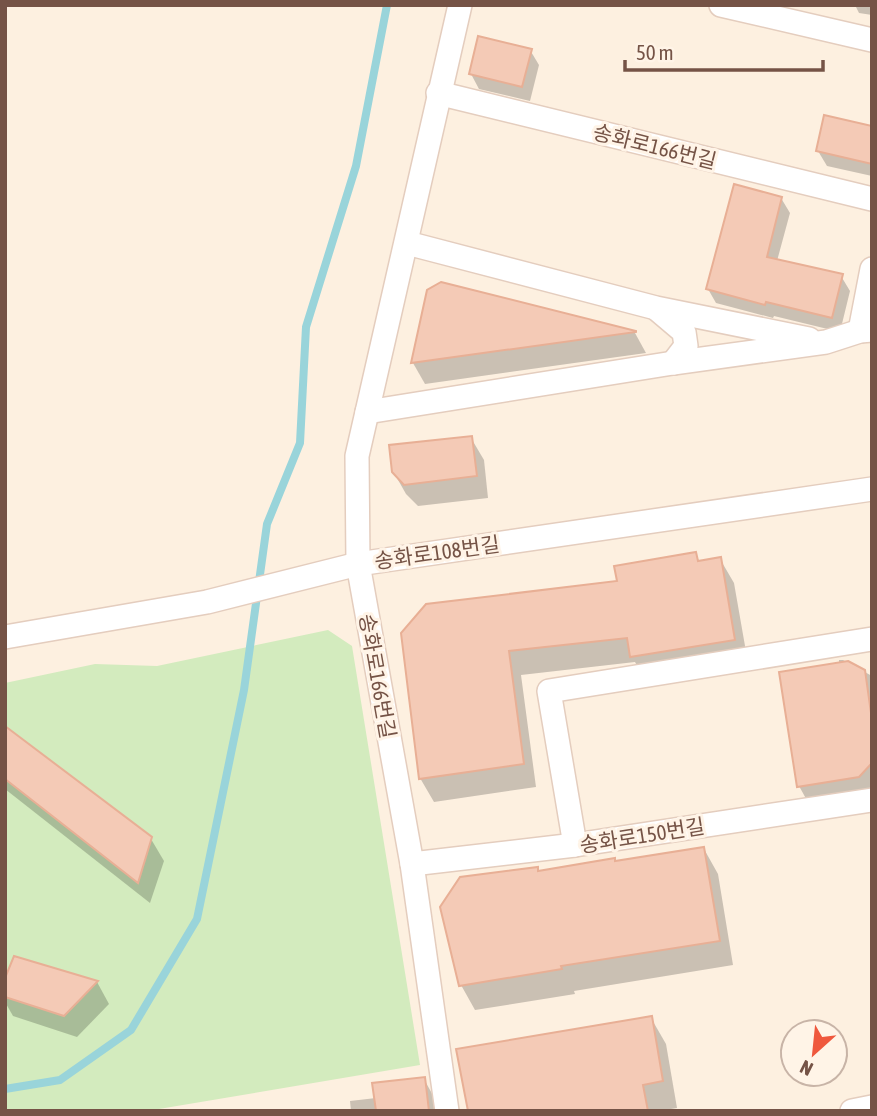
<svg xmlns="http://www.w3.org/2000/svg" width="877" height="1116" font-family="'Asap Condensed','Noto Sans KR',sans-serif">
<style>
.green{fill:#d3ebbe}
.shadow{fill:#0003}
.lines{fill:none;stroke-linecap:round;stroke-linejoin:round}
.stream{stroke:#99d4da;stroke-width:8}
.building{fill:#f4cab6;stroke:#e8af95;stroke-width:2}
.street-casing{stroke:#e4cdbe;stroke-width:26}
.street{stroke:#fff;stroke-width:23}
.labels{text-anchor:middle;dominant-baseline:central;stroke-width:6;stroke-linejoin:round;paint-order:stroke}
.street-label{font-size:21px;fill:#755346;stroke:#fff4e7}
</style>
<rect width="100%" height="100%" fill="#fdf0e0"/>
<path class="green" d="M328,630L352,646L420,1065L147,1111H5V683L95,664L157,666Z"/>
<g class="shadow">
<path d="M855,5H872V15L859,13Z"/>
<path d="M530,50L539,65L530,101L479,89L471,74Z"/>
<path d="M872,127V176L827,166L818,151Z"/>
<path d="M781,198L790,213L777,261L841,276L850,291L840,332L774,316L773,318L716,303L708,289Z"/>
<path d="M441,284L635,333L646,353L425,384L413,363L429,292Z"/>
<path d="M471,438L484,460L488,498L418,506L406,494L393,471Z"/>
<path d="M695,554L700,563L720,559L734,583L748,663L645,680L635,662L521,675L536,787L434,802L420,778L403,634L619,583Z"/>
<path d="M839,660H843L872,676V804L814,813L799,786L839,664Z"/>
<path d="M5,728L151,839L164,861L150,903L5,789Z"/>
<path d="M704,849L718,874L733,965L574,991L575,994L475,1010L461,985L537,869L539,872Z"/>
<path d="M97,982L109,1004L77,1037L13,1016L5,1002V983Z"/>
<path d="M651,1018L666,1044L677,1108L659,1111H470Z"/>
<path d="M424,1079L436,1101L437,1111H351L350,1101L376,1098Z"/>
</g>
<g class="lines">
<path class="stream" d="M5,1089L60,1080L131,1030L197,919L244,690L267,524L300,443L306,327L356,166L387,5"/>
</g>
<g class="building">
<path d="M478,36L532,49L522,87L469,74Z"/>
<path d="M824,115L872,126V164L816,151Z"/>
<path d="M734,184L782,197L767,257L843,274L832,318L766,302L765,305L706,289Z"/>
<path d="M441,282L636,331V332L411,363L427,290Z"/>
<path d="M472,436L477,476L404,485L392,472L389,445Z"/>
<path d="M696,552L698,561L721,557L735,640L630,657L627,638L509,651L524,764L419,779L401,633L426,604L617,581L614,566Z"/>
<path d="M848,661L865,670L872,720V763L859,777L797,787L779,672Z"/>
<path d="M5,726L152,837L138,883L5,779Z"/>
<path d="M704,847L720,941L561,966L562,969L459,986L440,907L460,877L538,867V871L615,858V861Z"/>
<path d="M14,956L98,981L64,1016L5,997V978Z"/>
<path d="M652,1016L663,1081L643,1085L648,1111H468L456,1049Z"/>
<path d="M425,1077L429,1111H376L372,1083Z"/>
</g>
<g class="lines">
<g class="street-casing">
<g id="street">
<path d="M721,5L872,40"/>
<path d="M438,93L872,199"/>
<path d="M407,243L656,308L809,339"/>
<path d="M658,310L684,332L686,346L673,363"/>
<path d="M860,331L872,269"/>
<path d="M367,412L673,363L826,342L860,331L872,330"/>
<path d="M5,637L207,602L358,564L872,489"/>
<path d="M575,845L549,691L872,639"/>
<path d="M412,864L575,845L872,800"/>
<path d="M447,1111L412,864L358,564L357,456L460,5"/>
<path d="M852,1111L872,1107"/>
</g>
</g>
<use href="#street" class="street"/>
</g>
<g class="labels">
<g class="street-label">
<text transform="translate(655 146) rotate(14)">송화로166번길</text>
<text transform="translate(437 552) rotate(-8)">송화로108번길</text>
<text transform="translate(378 676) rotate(80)">송화로166번길</text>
<text transform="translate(642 835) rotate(-9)">송화로150번길</text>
</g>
</g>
<rect width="877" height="1116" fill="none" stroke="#755346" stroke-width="14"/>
<g transform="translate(814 1053) rotate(207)"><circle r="33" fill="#fff4e7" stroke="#c8b4a7" stroke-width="2"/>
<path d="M0-5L12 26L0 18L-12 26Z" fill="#ef583d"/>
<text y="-10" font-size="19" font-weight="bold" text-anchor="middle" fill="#755346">N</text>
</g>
<path d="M625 60v10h198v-10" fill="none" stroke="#755346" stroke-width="3.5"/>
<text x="636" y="60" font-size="21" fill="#755346" stroke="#fff4e7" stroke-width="5" paint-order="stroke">50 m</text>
</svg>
